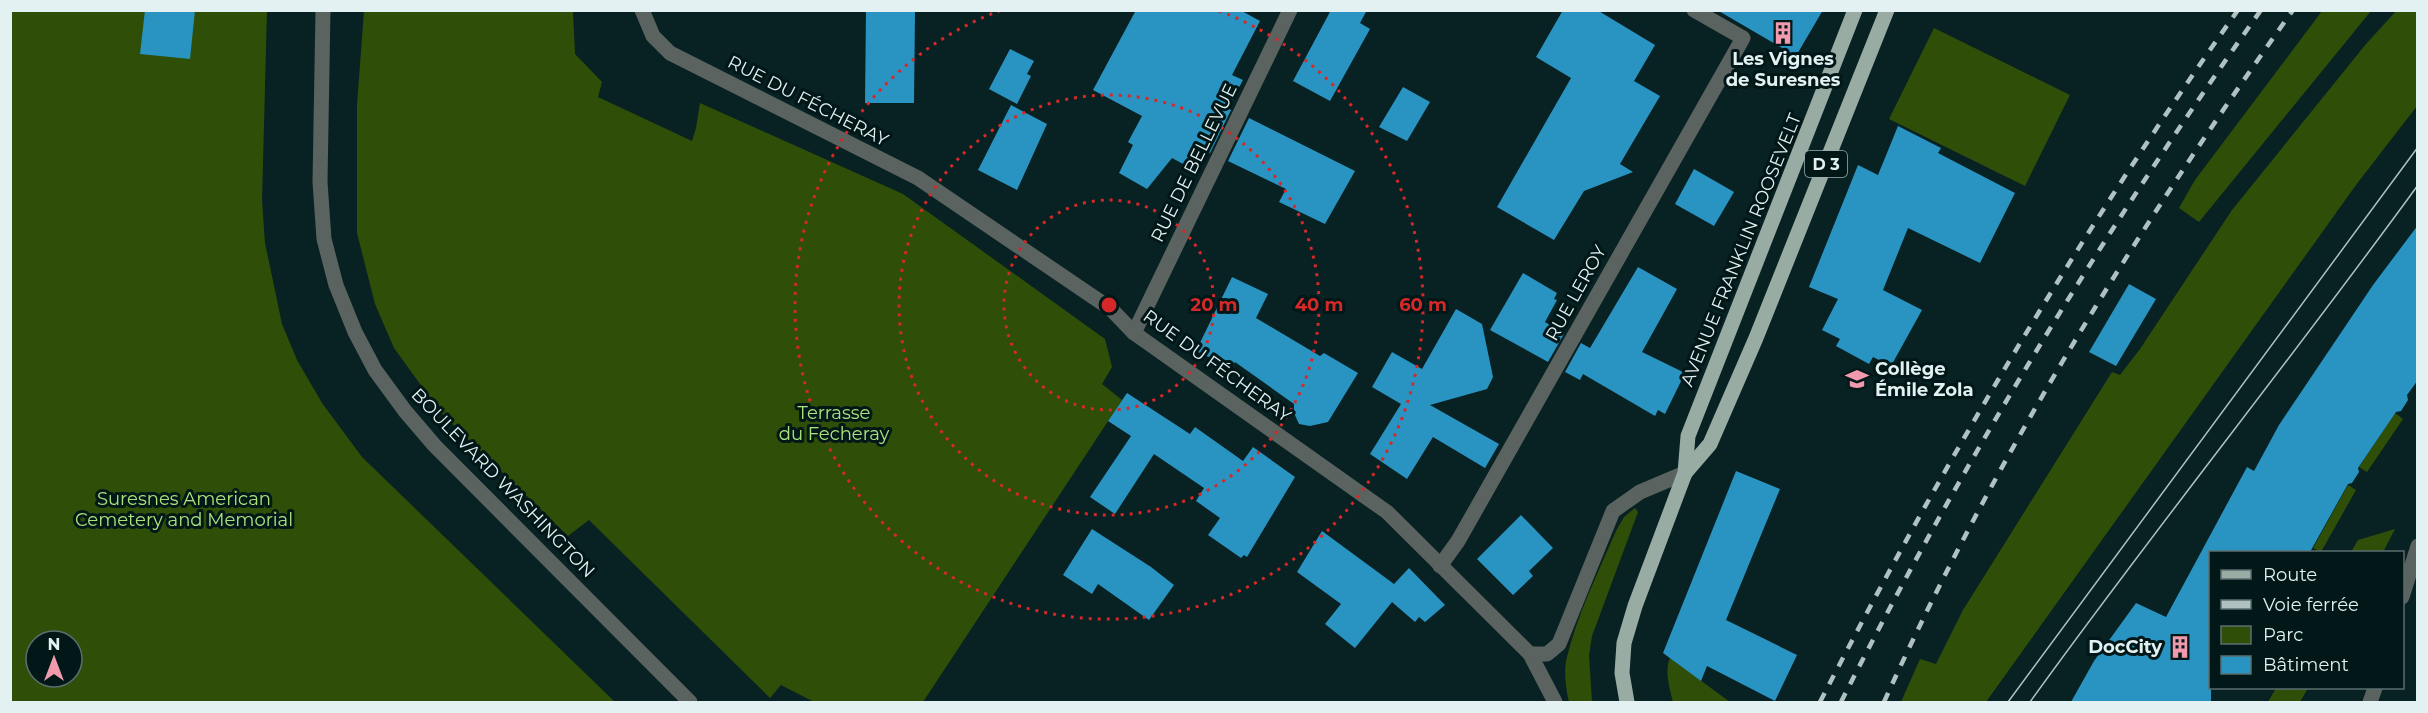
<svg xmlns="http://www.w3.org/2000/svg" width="2428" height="713" font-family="Montserrat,sans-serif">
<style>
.green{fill:#2f4f08;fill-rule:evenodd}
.building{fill:#2994c2}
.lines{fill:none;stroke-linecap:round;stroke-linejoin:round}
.minor{stroke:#5a635f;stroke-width:15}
.major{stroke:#98aca3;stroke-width:15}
.tram{stroke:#b0c1c2;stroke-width:1.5}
.rail{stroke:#b0c1c2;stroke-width:4.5;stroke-dasharray:10 10;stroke-linecap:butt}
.ring{fill:none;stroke:#d62828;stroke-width:3;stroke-dasharray:3 6}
.labels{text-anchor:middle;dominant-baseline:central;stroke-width:6;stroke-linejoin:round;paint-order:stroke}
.shield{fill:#011718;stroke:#9fb0b1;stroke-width:1.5}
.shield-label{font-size:16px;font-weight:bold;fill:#e3f1f2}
.poi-label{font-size:18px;font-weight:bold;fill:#e3f1f2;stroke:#011718}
.street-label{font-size:18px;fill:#e3f1f2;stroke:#011718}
.park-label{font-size:18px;fill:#abe37b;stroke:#011718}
.centre{fill:#d62828;stroke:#011718;stroke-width:3}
.ring-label{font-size:18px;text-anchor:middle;font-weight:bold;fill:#d62828;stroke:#011718;stroke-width:6;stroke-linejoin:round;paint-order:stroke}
</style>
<rect width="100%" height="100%" fill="#082122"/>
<g class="green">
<path d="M2397,10L2417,11V106L2356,185L1986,702H1901L1920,659L1936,664L1963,610L2112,372L2120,375L2140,349L2232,210L2366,44Z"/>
<path d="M10,11H267L262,200L265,243L282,324L297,360L322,403L362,457L615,702H11ZM36,641H72V677H36Z"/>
<path d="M364,11H573L575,54L602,82L598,97L692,141L696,128L700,103L903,194L1105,339L1112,367L1102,384L1122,400L923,702H814L781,685L770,698L589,520L568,536L441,413L394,348L375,304L357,233V105Z"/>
<path d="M2322,11H2371L2199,222L2179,208L2195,180Z"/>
<path d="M1934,28L2070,95L2025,186L1889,119Z"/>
<path d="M2395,413L2403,419L2367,472L2359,467Z"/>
<path d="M2348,485L2356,490L2321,552L2313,548Z"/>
<path d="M1635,508L1638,512L1592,636L1589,655L1592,702H1569C1566,689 1564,675 1566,661C1576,617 1598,573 1616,531L1624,517Z"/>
<path d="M2395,529L2383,552H2351L2358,540Z"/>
<path d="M1670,658L1730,702H1673C1670,689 1664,671 1670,658Z"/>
<path d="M2276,688H2308L2300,702H2268Z"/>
</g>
<g class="building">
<path d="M145,10H195L190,59L140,54Z"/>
<path d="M866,10H915L914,103H865Z"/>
<path d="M1136,10H1240L1260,21L1232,75L1243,80L1228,108L1231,110L1210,153L1206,151L1196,171L1172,158L1147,189L1119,173L1133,145L1128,142L1142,116L1093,90Z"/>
<path d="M1331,10H1367L1360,23L1370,29L1330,101L1293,81Z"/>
<path d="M1563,10H1597L1655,45L1634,81L1660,96L1620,164L1633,172L1584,191L1554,240L1497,207L1571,78L1536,57Z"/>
<path d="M1717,10H1823L1796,56Z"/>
<path d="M1010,49L1034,61L1027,74L1031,76L1017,104L989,89Z"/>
<path d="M1403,87L1430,102L1407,141L1379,127Z"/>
<path d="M1011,105L1047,124L1017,190L978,170Z"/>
<path d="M1249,118L1355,171L1325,224L1279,202L1286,189L1228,161Z"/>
<path d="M1898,126L1941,148L1938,153L2015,193L1980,263L1908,228L1883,290L1922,310L1891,366L1873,357L1869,364L1836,346L1840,339L1822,330L1838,299L1809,287L1858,165L1878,175Z"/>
<path d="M1694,169L1734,192L1714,226L1675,204Z"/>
<path d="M2418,225V380L2407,395L2408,400L2401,411L2396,412L2358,468L2359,472L2352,483L2348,484L2310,552H2211V702H2071L2094,661L2136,603L2166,617L2247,467L2254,471L2279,425L2373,285Z"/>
<path d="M1638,267L1677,289L1642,352L1685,373L1665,414L1658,410L1655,416L1583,374L1580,380L1565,372L1581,343L1590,348Z"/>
<path d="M1523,273L1557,293L1554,299L1557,300L1545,322L1564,334L1548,362L1490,330Z"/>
<path d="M1232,277L1268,294L1256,318L1320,356L1324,353L1358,373L1328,422L1310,426L1299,424L1294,413V404L1235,362L1232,368L1196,351Z"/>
<path d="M2129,284L2156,299L2116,366L2089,352Z"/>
<path d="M1456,309L1482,324L1493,377L1487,389L1430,405L1499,444L1485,468L1433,437L1407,479L1370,454L1401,404L1372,387L1392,352L1422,369Z"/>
<path d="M1127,393L1190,434L1195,427L1243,461L1253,447L1295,477L1247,557L1244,555L1241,558L1208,535L1220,518L1196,501L1204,488L1154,454L1115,514L1090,497L1131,436L1108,421Z"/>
<path d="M1736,471L1780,489L1726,620L1797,655L1775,701L1707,666L1701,681L1663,653Z"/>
<path d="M1521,515L1553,548L1529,571L1533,576L1513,595L1477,559Z"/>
<path d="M1092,529L1151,567L1174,585L1149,620L1098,584L1092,594L1063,575Z"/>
<path d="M1322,531L1394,584L1409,568L1445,605L1425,622L1419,617L1415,622L1392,602L1355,648L1325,624L1341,604L1297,572Z"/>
</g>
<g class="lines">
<g class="minor">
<path d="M323,10L320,182L324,239L336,285L355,332L375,370L405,411L435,446L690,702"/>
<path d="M642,10L653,36L670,53L918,178L1111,309L1134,333L1387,512L1530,654L1555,702"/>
<path d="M1134,333L1290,10"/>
<path d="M1440,566L1458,541L1743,38L1694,10"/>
<path d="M2402,597L2418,546"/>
<path d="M1530,654H1547L1559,644L1613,511L1640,492L1685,473"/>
<path d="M2370,702L2375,688"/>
</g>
<g class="major">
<path d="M1685,473L1710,444L1756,338L1887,10"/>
<path d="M1627,702L1622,673L1624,643L1635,606L1685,473L1688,436L1855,10"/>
</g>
<g class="tram">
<path d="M2008,702L2418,147"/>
<path d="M2030,702C2156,527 2291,360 2418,185"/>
</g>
<g class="rail">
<path d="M1820,702C1945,460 2080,233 2238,10"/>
<path d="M1841,702C1963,461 2104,231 2261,10"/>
<path d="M1884,702C1995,457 2137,229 2293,10"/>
</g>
</g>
<g class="ring">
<circle cx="1109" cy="305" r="105"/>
<circle cx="1109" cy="305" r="210"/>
<path d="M1219 11A314 314 0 1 1 999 11"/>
</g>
<defs>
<g id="building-bare" transform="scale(1.8)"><path d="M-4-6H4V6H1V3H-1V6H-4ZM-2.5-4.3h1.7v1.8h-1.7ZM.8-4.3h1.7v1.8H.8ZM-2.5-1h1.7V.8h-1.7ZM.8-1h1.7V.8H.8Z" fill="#f29aad" stroke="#011718" stroke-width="2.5" paint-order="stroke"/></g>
<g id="school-bare" transform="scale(1.8)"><path d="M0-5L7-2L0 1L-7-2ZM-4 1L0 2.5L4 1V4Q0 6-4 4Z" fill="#f29aad" stroke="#011718" stroke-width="2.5" paint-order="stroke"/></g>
</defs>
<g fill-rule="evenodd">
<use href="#building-bare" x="1783" y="33"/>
<use href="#school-bare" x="1857" y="379"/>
<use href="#building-bare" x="2180" y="647"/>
</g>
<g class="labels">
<rect class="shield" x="1805" y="151" width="42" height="26" rx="4.5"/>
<g class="shield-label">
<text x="1826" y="164">D 3</text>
</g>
<g class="poi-label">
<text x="1783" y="59">Les Vignes<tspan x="1783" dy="21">de Suresnes</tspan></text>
<text x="1875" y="369" text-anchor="start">Collège<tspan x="1875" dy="21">Émile Zola</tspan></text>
<text x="2162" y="647" text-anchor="end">DocCity</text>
</g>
<g class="street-label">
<text transform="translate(808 101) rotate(27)">RUE DU FÉCHERAY</text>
<text transform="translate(1194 163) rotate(-64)">RUE DE BELLEVUE</text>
<text transform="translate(1741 250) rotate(-68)">AVENUE FRANKLIN ROOSEVELT</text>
<text transform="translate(1576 293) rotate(-61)">RUE LEROY</text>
<text transform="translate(1217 366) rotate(36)">RUE DU FÉCHERAY</text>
<text transform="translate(503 483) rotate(46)">BOULEVARD WASHINGTON</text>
</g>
<g class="park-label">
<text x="834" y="413">Terrasse<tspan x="834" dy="21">du Fecheray</tspan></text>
<text x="184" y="499">Suresnes American<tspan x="184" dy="21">Cemetery and Memorial</tspan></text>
</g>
</g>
<circle cx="1109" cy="305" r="9" class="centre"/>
<g class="ring-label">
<text x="1214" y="311">20 m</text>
<text x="1319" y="311">40 m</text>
<text x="1423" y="311">60 m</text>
</g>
<rect width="2428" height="713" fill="none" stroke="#e3f1f2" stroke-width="24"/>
<rect x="2209" y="551" width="195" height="138" fill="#011718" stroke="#5b6e6f" stroke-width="1.5"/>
<rect x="2221" y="570" width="30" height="9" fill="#98aca3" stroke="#5b6e6f" stroke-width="1.5"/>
<text x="2263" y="581" font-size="18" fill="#e3f1f2">Route</text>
<rect x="2221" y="600" width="30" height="9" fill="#b0c1c2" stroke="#5b6e6f" stroke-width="1.5"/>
<text x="2263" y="611" font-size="18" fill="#e3f1f2">Voie ferrée</text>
<rect x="2221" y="626" width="30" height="18" fill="#2f4f08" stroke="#5b6e6f" stroke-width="1.5"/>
<text x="2263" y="641" font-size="18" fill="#e3f1f2">Parc</text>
<rect x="2221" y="656" width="30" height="18" fill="#2994c2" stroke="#5b6e6f" stroke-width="1.5"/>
<text x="2263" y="671" font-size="18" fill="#e3f1f2">Bâtiment</text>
<g transform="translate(54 659)"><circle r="28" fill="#011718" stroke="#5b6e6f" stroke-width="1.5"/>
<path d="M0-4.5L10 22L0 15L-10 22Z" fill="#f29aad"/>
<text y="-9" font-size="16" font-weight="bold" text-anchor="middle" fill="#e3f1f2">N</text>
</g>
</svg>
